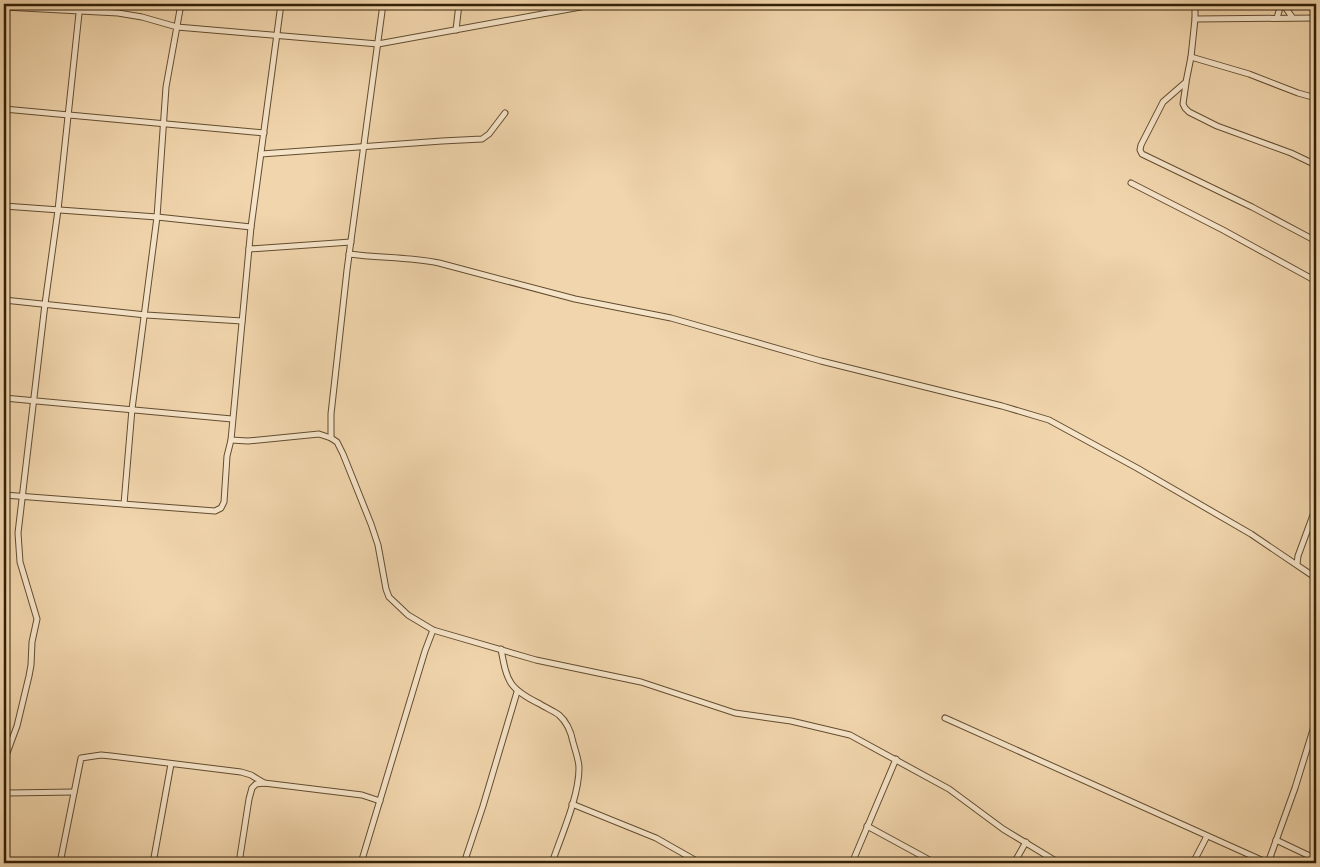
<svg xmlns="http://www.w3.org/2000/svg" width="1320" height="867" font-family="Vollkorn,serif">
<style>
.green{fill:#b6be8c;stroke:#746f4a}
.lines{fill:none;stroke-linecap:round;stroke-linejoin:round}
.street-casing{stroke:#624d30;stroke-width:7}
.street{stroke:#f6e4c9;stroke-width:5}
</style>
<rect width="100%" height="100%" fill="#f1d5ac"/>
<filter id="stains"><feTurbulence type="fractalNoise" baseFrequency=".004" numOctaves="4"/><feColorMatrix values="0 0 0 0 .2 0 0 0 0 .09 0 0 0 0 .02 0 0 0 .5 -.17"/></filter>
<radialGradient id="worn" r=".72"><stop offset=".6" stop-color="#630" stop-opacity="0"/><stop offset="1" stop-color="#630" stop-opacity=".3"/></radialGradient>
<path class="green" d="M502,4H565C545,7 521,13 502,4Z"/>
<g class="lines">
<g class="street-casing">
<g id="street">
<path d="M281,4L251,227L231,440L248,441L319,434L331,438L337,442L343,454L371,524L378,545L386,589L389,597L408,615L433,630L536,660L641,682L735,713L791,721L850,735L949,789L1003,829L1059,863"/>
<path d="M1195,4V19L1191,57L1186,82L1163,102L1141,145L1140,150L1142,154L1252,207L1316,241"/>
<path d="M1283,4L1292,17"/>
<path d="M4,7L118,13L142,17L177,27L378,44L597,4"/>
<path d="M1277,18L1281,4"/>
<path d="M1195,19L1316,18"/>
<path d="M456,30L459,4"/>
<path d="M1191,57L1249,74L1298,93L1316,98"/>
<path d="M1186,83L1183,104L1185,108L1189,112L1217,126L1291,153L1316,165"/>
<path d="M4,109L264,133"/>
<path d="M261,154L442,141L482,139L489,134L505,113"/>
<path d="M1131,183L1223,230L1316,281"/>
<path d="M4,206L157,217L251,227"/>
<path d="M249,249L351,242"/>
<path d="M349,254C379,258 410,257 439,263L575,299L671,318L821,361L1002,406L1049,420L1137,468L1251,534L1316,578"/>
<path d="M4,300L146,315L242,321"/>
<path d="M4,398L232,419"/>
<path d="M331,438V414L347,270L383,4"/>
<path d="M4,495L215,511L221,508L224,502L227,456L231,440"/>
<path d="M124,504L132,409L157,217L166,87L181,4"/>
<path d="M1297,564L1298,556L1316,507"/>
<path d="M501,649C507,682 509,689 540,704C546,708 554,711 559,715C567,722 571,732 573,742C575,750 579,760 579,768C579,797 561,836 552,863"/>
<path d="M945,718L1268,863"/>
<path d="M4,761L17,726L29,676L31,665L32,642L37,619L20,562L18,533L45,304L58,210L80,4"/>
<path d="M4,791L8,793L74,792"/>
<path d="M572,804L656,838L700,863"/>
<path d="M867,826L935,863"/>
<path d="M1276,840L1316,859"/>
<path d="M60,863L81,758L101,755L111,756L241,772L251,775L264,783"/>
<path d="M153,863L171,764"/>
<path d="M239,863L249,799L252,788L256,784L264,783L362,795L380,801"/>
<path d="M361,863L425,651L433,630"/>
<path d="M464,863L483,806L517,692"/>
<path d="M852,863L896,759"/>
<path d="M1014,863L1026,842"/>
<path d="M1193,863L1207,836"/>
<path d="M1268,863L1295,788L1316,720"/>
</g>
</g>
<use href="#street" class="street"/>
</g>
<rect width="1320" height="867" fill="none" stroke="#f1d5ac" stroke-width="20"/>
<rect x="5" y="5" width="1310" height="857" fill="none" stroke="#322007" stroke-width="2.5"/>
<rect x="10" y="10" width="1300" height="847" fill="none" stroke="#322007"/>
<rect width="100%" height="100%" filter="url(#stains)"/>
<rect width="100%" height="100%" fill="url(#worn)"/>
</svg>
